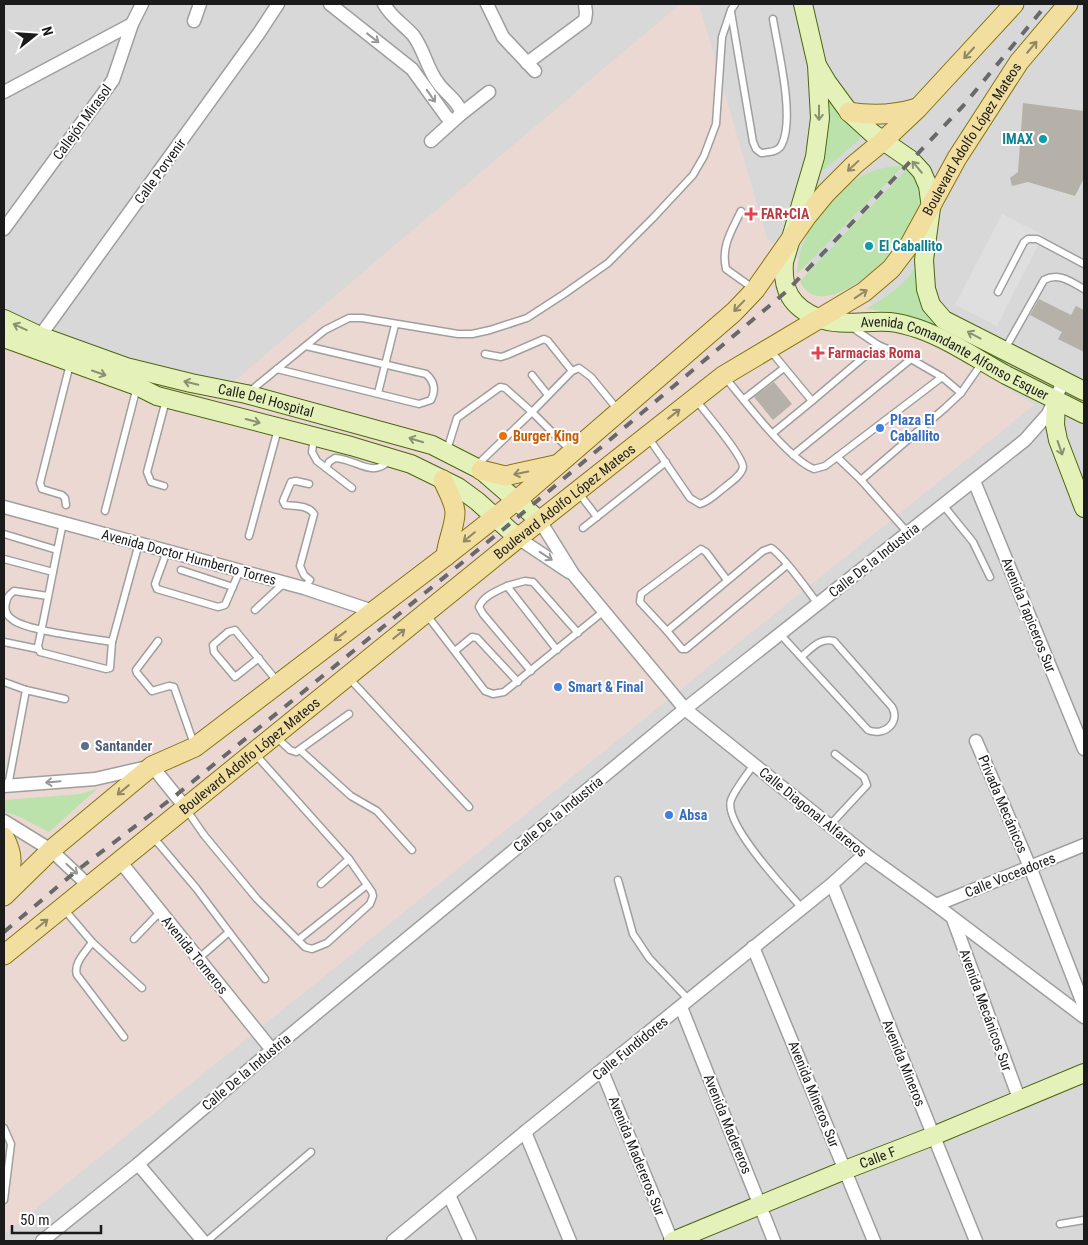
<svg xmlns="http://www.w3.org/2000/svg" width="1088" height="1245" font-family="'Roboto Condensed',sans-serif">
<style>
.residential{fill:#d9d8d8}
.commercial{fill:#ecd8d2}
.grass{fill:#bbe2ab}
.parking{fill:#dfdfdf}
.building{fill:#b5b0a8}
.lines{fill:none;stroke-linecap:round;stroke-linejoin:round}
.lane-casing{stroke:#9f9f9f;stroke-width:9}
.street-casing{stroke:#9f9f9f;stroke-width:15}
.secondary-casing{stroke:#4b660f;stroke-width:20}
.primary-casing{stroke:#85750e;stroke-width:21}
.lane{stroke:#fff;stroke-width:6}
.street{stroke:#fff;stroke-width:12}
.secondary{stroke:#e4f2b9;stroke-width:18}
.primary{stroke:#f2dfa0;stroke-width:19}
.rail{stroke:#696969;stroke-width:4;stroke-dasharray:10 10;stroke-linecap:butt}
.oneway{stroke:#989898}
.oneway2{stroke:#918764}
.oneway3{stroke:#8a9172}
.culture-dot{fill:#0f9aa8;stroke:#fff;stroke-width:2}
.health-dot{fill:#e0444e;stroke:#fff;stroke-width:2}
.shop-dot{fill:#3f7fe0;stroke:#fff;stroke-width:2}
.food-dot{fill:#e8710a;stroke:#fff;stroke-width:2}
.service-dot{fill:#5c6f8a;stroke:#fff;stroke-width:2}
.labels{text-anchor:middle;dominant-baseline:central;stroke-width:4;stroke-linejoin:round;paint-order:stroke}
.street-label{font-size:14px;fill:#1b1b1b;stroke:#fff}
.culture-label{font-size:14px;font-weight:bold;fill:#0d838f;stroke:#fff;text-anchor:end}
.health-label{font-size:14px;font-weight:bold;fill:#be3a42;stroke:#fff;text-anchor:start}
.shop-label{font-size:14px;font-weight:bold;fill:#366cbe;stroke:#fff;text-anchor:start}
.food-label{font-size:14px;font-weight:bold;fill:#c56008;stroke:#fff;text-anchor:start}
.service-label{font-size:14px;font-weight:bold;fill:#4e5e75;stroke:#fff;text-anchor:start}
</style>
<rect width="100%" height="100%" fill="#eceae2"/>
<rect class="residential" x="4" y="4" width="1080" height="1237"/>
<path class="commercial" d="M680,4H699L767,239L1034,405L4,1234V326L40,336L232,383Z"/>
<g class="grass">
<path d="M823,80L849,121L860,135L859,140L821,172L828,118V100Z"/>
<path d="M903,166L797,274C799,223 850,164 903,166Z"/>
<path d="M908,168C915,172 917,175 920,182C921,186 924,190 924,193C924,236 822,334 800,281Z"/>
<path d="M915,267C914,284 916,300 927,313L996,355L913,318L893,312L866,309C884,298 905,286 915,267Z"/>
<path d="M97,789L49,832L18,816L4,812V800L80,794Z"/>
</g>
<path class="parking" d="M1002,214L1043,235L997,326L955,305Z"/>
<g class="building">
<path d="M1023,103L1084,111V178L1075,196L1028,182L1012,186L1010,178L1018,172Z"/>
<path d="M1039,299L1071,315L1076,306L1084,310V352L1058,339L1062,332L1030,315Z"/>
<path d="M774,382L792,404L773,420L754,397Z"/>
</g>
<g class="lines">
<g class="lane-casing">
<g id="lane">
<path d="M731,12L753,142L756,149L761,153C769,152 779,152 782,144C795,117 778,50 773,19"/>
<path d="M741,211C731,232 721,246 726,269L754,289"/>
<path d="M998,292L1024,242L1028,239H1037L1084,264"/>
<path d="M853,328L878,345L911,359L942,377L961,393L945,408L861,480"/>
<path d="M769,349L812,401L773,433"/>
<path d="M1005,349L1044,280C1059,272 1071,282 1084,289"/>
<path d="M485,354L501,357L507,355L544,339L548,341L572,371"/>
<path d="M277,369L419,404L431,400C436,390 434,381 426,374L306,346"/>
<path d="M532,375L548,395"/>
<path d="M724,376C743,399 789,460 814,469L825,466L837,457L861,480L908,533"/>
<path d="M249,392L325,330L349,318H362L458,334H472L490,330L527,318L564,294L608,263L653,218L693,175L704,156L716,124L722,37L731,10L735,4"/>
<path d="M378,393L395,325"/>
<path d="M961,393L982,363"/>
<path d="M744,399L784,368"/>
<path d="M812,401L878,345"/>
<path d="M648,437L690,498L700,504C710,501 717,493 725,487C731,482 742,475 743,467C743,456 705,412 696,400"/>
<path d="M314,438L312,452L317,461L352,488"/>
<path d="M447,450L457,418L500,387L505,388L532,412L476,466"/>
<path d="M570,450L532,412L572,371L579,368L591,377L618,410"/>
<path d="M793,455L911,359"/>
<path d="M837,457L942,377"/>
<path d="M326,468L329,462L335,458C357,459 372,479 390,460"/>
<path d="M164,486L151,482L147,472L166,400"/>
<path d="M578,492L597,517"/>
<path d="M66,505L65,498L62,495L42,489L40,483L70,364"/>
<path d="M943,505L973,542L990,577"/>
<path d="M105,511L137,387"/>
<path d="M583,528L666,462"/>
<path d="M4,534L57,550"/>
<path d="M249,536L278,429"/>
<path d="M167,551L155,584L157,589L218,607L225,605L240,570"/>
<path d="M4,559L53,572"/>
<path d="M787,565L686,649H682L667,631L763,551L771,548C782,554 809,592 818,604"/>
<path d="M181,570L233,587"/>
<path d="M507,586C497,591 483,596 479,607L483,614L531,671"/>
<path d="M304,588L310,580L304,575L300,566L314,514C308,505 295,506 285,505L283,501L291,482L296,481L309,484"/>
<path d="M48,596L14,591C9,595 7,597 6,603C4,610 7,616 13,620C28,631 90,638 112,642L110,668L106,669L40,652L38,646C47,605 54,564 63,523"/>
<path d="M255,610L284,583"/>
<path d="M426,614L485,691L493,694L504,692L604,611"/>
<path d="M667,631L640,602L641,594L701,549L706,552L727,580"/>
<path d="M780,634L868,730C883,737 901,723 892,707L834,641C820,637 811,649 801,657"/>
<path d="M158,641L136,670L137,673L152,691L169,686L174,687L194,744"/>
<path d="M4,642L38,649"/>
<path d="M112,642L139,543"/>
<path d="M557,650L507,586L525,581L533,582L578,633"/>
<path d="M455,651L472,637L477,638L518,682"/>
<path d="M259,658L235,677L214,652L213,645L228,632L235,630L277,681"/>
<path d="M348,677L469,807"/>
<path d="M4,682L26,690"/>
<path d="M275,736L290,750L296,752L349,714"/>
<path d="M300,750L351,796L377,811L412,850"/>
<path d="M754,764C747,775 735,789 731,800C723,824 786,890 802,908"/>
<path d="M8,786L26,690L65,699"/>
<path d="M186,809L204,835L257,899L305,947L312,949L327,943L370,904L373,896L372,892L349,859L256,755"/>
<path d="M830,825L867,785L864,777L835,754"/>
<path d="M153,837L196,888L229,932"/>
<path d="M618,880L633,934L649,958L689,1000"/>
<path d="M321,884L349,859"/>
<path d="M63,908L92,942L142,988"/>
<path d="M134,939L160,912"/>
<path d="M298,940L367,885"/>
<path d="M92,942C86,952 73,963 77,975L124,1037"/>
<path d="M198,959L229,932L265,979"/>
<path d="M4,1128L11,1144L4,1200"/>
<path d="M1060,1224L1084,1220"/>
<path d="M207,1241L311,1152"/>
</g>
</g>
<g class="street-casing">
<g id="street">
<path d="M330,4L412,69L446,116L450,120H453"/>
<path d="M384,4C391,17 403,24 413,35C424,49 427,69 438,83C444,92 461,103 461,114"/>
<path d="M487,4L503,37L535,71"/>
<path d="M194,21L200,4"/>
<path d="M527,63L585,20L586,13L585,4"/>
<path d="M4,92L132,24"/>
<path d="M431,141L461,114L489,92"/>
<path d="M4,229L113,80L132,24L142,4"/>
<path d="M40,336L259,33L278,4"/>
<path d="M974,481L1084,749"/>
<path d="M4,507L304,588L373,611"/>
<path d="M540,521L573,574L685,709L865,854L936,905L1084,1017"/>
<path d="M518,538L569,572"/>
<path d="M976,741L1030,867L1084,1006"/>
<path d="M4,786L95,779L152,766L185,807"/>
<path d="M4,821L51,850L88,885"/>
<path d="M119,860L272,1050"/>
<path d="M832,884L976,1241"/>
<path d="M936,905L1084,845"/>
<path d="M953,919L1020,1101"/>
<path d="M753,947L874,1241"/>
<path d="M681,1007L774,1241"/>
<path d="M602,1071L672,1241"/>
<path d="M525,1132L570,1241"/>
<path d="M138,1164L203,1241"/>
<path d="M449,1195L470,1241"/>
<path d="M42,1241L138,1164L272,1050L685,709L1025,440L1048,414L1064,380"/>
<path d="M393,1241L525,1132L832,884L865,854"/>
</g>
</g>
<g class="secondary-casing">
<g id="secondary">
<path id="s1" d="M803,4L817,65L820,118L815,157L784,262C782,290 791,307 818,318C838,327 869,320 890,322C899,323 910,326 919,329C950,340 977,359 1006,375C1032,388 1058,401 1084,414"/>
<path d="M818,67L827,82L849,112L872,133L911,160L922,172L928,186L931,208L924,260L926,289L931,305L944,320L1084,391"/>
<path id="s2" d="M4,319L40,336L126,367L191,383L246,394L432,445L481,470L540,521"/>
<path d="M4,338L137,386L157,396L351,446L411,464L458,487L477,501L518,538"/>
<path d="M1056,400L1055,425L1058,440L1084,508"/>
<path id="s3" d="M673,1241L845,1170L933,1136L1084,1073"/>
</g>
</g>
<g class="primary-casing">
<g id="primary">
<path d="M849,112C873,116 894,115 917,108"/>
<path d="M481,470L505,476L555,465"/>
<path d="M443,480C447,490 455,502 455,513C455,526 447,542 446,556"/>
<path d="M4,837C14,855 13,868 4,886"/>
<path d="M4,896L51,850L152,766L195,747L446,556L517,500L734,312L755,290L807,216L826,193L854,165L883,141L918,108L1014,4"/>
<path id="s4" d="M4,955L518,538L723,376L864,292L891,269L910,244L957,158L1019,62L1068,4"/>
</g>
</g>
<use href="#lane" class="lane"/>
<use href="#street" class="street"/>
<use href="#secondary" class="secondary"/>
<use href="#primary" class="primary"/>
<path class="rail" d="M4,932L75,872L175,796L506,527L787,291L963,106L1047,4"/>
</g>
<defs><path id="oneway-shaft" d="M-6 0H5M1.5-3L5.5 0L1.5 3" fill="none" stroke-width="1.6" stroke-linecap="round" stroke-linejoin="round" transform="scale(1.25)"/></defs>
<g class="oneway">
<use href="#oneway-shaft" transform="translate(373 38) rotate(38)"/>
<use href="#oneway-shaft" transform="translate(431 96) rotate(55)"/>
<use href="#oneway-shaft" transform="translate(546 556) rotate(33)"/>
<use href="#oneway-shaft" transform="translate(53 782) rotate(175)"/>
<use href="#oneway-shaft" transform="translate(72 869) rotate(42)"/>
</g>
<g class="oneway2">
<use href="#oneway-shaft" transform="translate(1032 47) rotate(-50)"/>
<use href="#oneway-shaft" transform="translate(969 53) rotate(133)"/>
<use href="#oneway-shaft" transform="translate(853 166) rotate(137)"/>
<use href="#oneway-shaft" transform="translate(861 294) rotate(-34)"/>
<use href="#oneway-shaft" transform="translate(739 306) rotate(134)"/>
<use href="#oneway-shaft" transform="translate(674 414) rotate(-38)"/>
<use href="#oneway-shaft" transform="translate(521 473) rotate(169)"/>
<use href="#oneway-shaft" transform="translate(469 537) rotate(140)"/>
<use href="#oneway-shaft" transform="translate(399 634) rotate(-39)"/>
<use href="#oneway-shaft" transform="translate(340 636) rotate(142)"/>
<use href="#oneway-shaft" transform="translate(123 790) rotate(140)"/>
<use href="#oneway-shaft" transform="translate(42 924) rotate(-39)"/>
</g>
<g class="oneway3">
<use href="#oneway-shaft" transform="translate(819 113) rotate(90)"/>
<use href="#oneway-shaft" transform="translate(917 167) rotate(-130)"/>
<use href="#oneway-shaft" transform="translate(20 327) rotate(-155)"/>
<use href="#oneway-shaft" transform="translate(974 335) rotate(-152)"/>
<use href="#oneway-shaft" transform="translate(99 373) rotate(19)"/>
<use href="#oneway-shaft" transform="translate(191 383) rotate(-167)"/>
<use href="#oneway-shaft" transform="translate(253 421) rotate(15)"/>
<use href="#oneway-shaft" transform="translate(416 440) rotate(-163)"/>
<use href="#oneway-shaft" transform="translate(1060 448) rotate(71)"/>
</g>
<g class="culture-dot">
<circle cx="1043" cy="139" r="5"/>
<circle cx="869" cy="246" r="5"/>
</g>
<g class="health-dot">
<path d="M748.5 206.5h5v5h5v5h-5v5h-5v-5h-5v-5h5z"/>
<path d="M815.5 345.5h5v5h5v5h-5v5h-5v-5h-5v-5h5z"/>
</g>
<g class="shop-dot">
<circle cx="880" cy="428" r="5"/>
<circle cx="558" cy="687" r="5"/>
<circle cx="669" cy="815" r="5"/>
</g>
<circle class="food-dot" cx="503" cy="436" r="5"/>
<circle class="service-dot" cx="85" cy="746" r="5"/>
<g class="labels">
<g class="street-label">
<text transform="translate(82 122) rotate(-54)">Callejón Mirasol</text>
<text stroke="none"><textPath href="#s4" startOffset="1276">Boulevard Adolfo López Mateos</textPath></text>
<text transform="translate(160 171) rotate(-54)">Calle Porvenir</text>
<text stroke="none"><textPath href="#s1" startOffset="481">Avenida Comandante Alfonso Esquer</textPath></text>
<text stroke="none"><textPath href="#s2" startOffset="275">Calle Del Hospital</textPath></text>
<text stroke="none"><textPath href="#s4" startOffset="721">Boulevard Adolfo López Mateos</textPath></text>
<text transform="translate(189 557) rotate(15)">Avenida Doctor Humberto Torres</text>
<text transform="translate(874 560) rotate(-38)">Calle De la Industria</text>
<text transform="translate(1029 615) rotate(68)">Avenida Tapiceros Sur</text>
<text stroke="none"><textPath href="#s4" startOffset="316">Boulevard Adolfo López Mateos</textPath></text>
<text transform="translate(1003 804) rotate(67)">Privada Mecánicos</text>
<text transform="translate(813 812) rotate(39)">Calle Diagonal Alfareros</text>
<text transform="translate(558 814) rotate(-39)">Calle De la Industria</text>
<text transform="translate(1010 875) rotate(-22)">Calle Voceadores</text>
<text transform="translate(195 955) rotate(51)">Avenida Torneros</text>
<text transform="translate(986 1010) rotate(70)">Avenida Mecánicos Sur</text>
<text transform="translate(630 1048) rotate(-39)">Calle Fundidores</text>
<text transform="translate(904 1063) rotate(68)">Avenida Mineros</text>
<text transform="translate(246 1072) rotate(-40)">Calle De la Industria</text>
<text transform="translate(814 1094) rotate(68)">Avenida Mineros Sur</text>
<text transform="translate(728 1124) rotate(68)">Avenida Madereros</text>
<text transform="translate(637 1156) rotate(68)">Avenida Madereros Sur</text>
<text stroke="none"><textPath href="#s3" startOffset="221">Calle F</textPath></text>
</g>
<g class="culture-label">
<text x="1033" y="139">IMAX</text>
<text x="879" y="246" text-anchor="start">El Caballito</text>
</g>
<g class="health-label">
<text x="761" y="214">FAR+CIA</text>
<text x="828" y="353">Farmacias Roma</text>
</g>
<g class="shop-label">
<text x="890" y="420">Plaza El<tspan x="890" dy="16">Caballito</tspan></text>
<text x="568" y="687">Smart &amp; Final</text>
<text x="679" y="815">Absa</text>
</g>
<g class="food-label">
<text x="513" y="436">Burger King</text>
</g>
<g class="service-label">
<text x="95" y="746">Santander</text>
</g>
</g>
<rect width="1088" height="1245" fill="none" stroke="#1b1b1b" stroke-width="10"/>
<g transform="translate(35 35) rotate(73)" stroke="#ffffff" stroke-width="4" paint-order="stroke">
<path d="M0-4L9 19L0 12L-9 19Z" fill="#1b1b1b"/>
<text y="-8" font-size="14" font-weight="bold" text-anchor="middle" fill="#1b1b1b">N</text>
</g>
<path d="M12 1225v8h89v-8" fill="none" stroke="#1b1b1b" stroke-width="2.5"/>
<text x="20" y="1225" font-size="15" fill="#1b1b1b" stroke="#ffffff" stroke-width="4" paint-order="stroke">50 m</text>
</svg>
